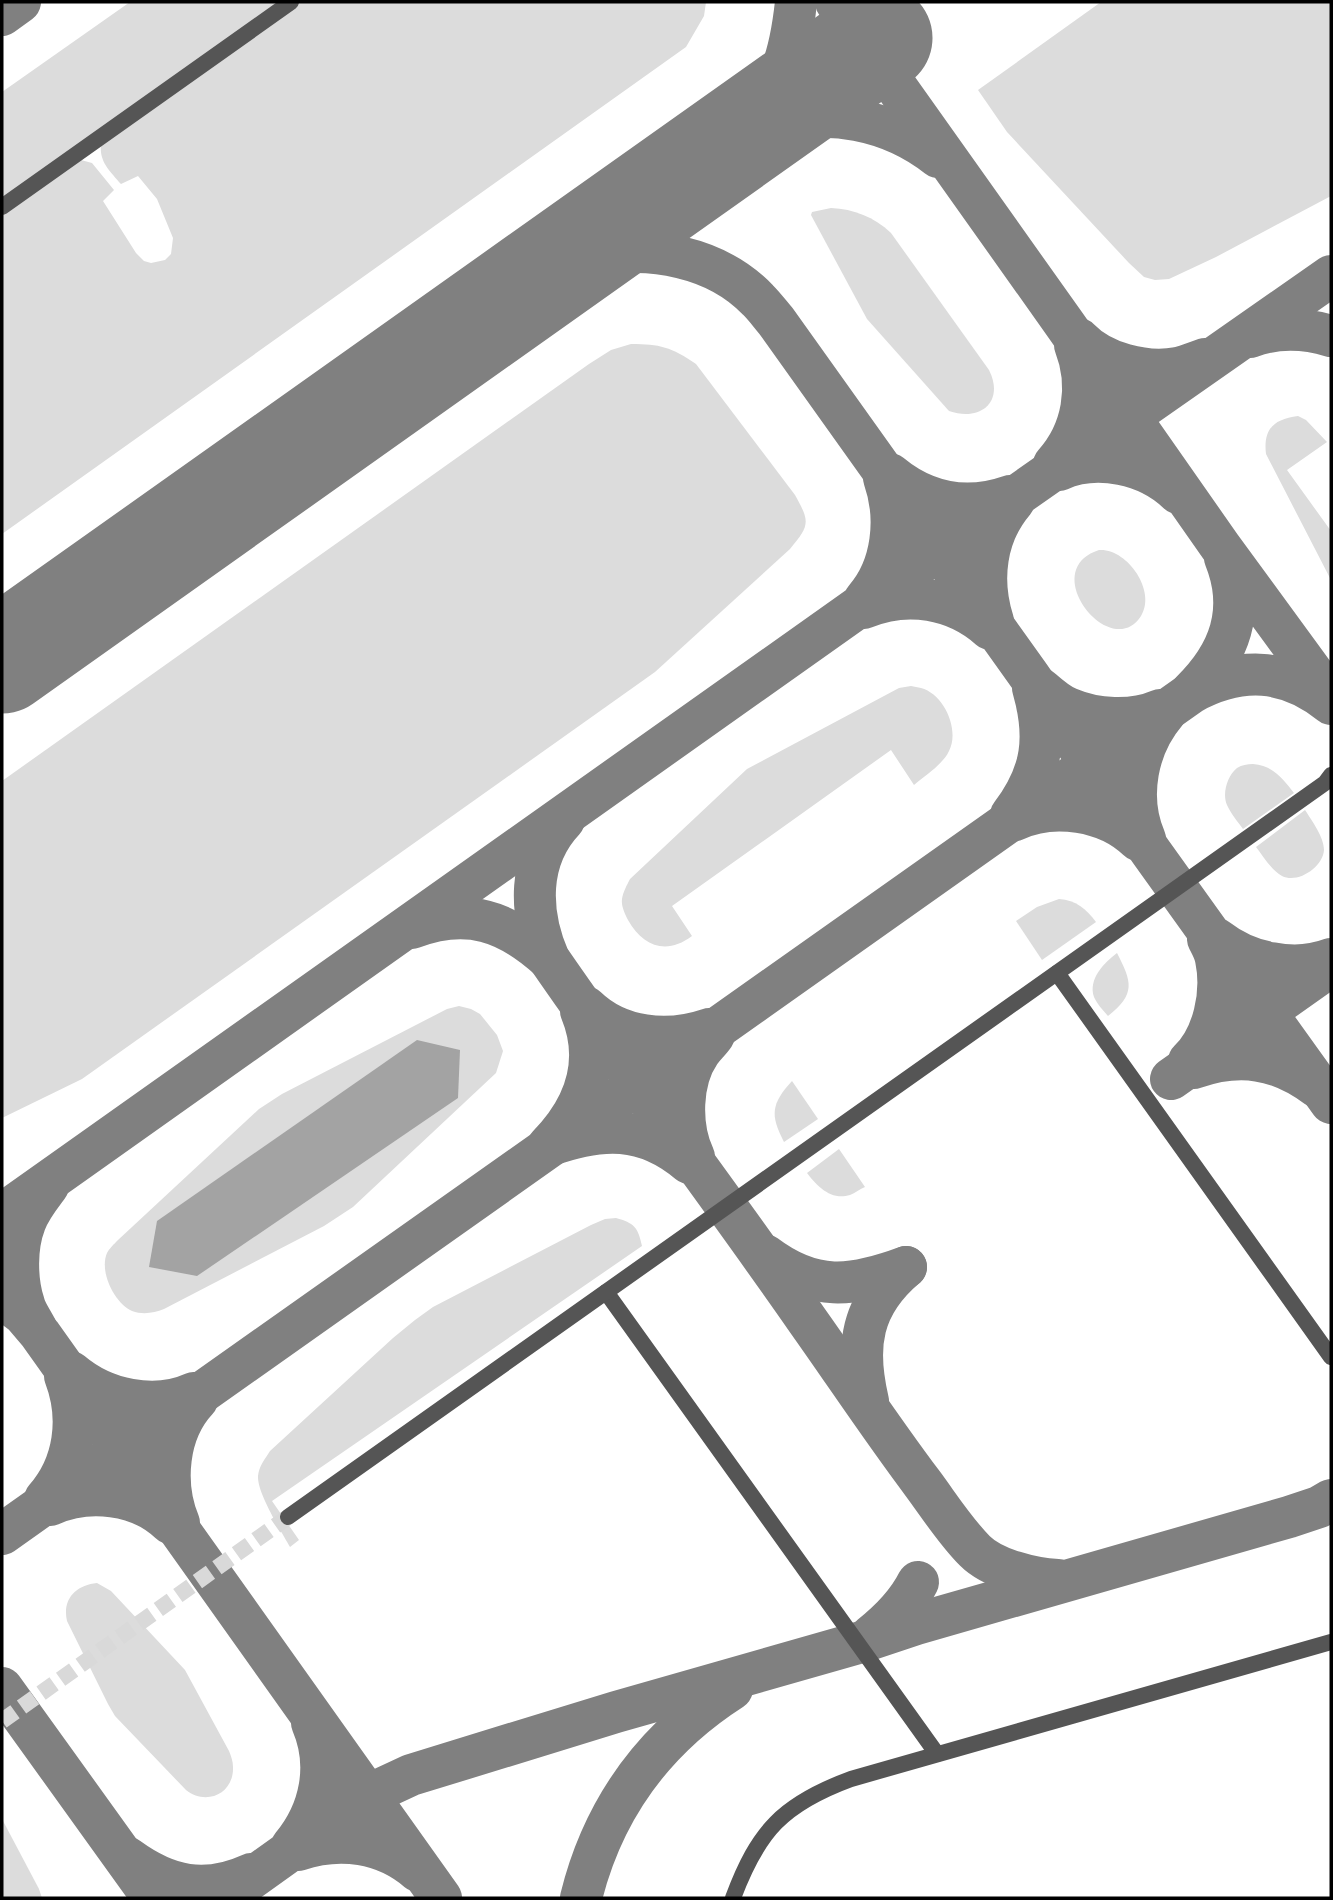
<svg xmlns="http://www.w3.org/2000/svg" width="1333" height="1900" font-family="Montserrat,sans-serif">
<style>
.green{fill:#dcdcdc}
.water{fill:#a3a3a3}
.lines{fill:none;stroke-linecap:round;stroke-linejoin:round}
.taxiway{stroke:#808080;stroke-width:42}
.runway{stroke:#808080;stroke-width:107}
.minor-tunnel{stroke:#d9d9d9;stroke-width:16;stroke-dasharray:16 8;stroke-linecap:butt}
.minor{stroke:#555;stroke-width:16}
</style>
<rect width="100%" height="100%" fill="#fff"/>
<g class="green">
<path d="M130,2H283L2,201V92Z"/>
<path d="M298,2H706L704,16L686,47L2,534V213L81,160L92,163L114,190L103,201L136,253L144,261L151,263L165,260L171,254L173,238L157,199L138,176L121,184C110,171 99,162 101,144Z"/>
<path d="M1101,2H1331V196L1216,257L1169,279L1155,280L1144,277L1129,263L1007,132L978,90Z"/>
<path d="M831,208C854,209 874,217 891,233L989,370C1005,402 980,422 949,411L867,319L811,215L812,212Z"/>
<path d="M631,344C660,344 671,347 696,364L795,495C810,522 810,525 790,549L655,672L82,1079L2,1118V781L589,364L611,350Z"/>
<path d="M1298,416L1306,420L1327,442L1287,470L1331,531V580L1266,454C1263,429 1274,419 1298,416Z"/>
<path d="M1099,550C1127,548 1157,591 1141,616C1111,663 1036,570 1099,550Z"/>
<path d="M911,686C914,687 918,687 921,688C944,694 960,730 949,751C943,764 926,775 914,785L891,750L672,906L692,936C667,955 643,947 628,920C625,914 621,906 622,899C623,892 627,885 630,879L747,769L899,688Z"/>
<path d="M1253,764C1272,765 1283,779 1294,793L1243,829C1238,822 1231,814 1227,805C1222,794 1227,776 1237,768C1242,765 1247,764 1253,764Z"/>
<path d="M1305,810C1312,821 1324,837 1324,850C1323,867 1298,884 1282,876C1272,871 1263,856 1256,847Z"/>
<path d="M1059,899C1076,900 1086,909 1096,922L1042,960L1016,921L1037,907Z"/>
<path d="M1117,953C1132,982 1136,994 1108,1016C1103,1010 1097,1004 1094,997C1088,979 1104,963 1117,953Z"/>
<path d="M459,1006L471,1009L480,1014L497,1035L503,1051L496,1073L353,1207L324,1226L164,1309C154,1313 143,1315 132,1311C114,1303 99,1271 107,1253C109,1249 114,1244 118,1240L259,1109L282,1094L447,1009Z"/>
<path d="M792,1081L818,1119L784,1142C770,1115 771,1104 792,1081Z"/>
<path d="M839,1149L865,1187C860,1189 855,1193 850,1195C831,1201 817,1186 807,1173Z"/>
<path d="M616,1218C634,1223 638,1227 642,1246L272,1501L299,1540L290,1547C281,1531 257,1493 258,1476C259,1466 265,1459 270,1451L393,1338L415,1320L433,1307L591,1225L605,1219Z"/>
<path d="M97,1583L111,1591L185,1670L229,1751C231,1756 233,1761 233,1767C234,1794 206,1806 186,1790L115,1716L108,1704L67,1621C62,1599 76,1585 97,1583Z"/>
<path d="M2,1819L39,1889L42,1898H2Z"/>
</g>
<path class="water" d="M417,1040L460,1050L458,1098L197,1276L149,1267L157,1221Z"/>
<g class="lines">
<g class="taxiway">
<path d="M836,2L1066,326L1220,546L1329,695"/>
<path d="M2,15L20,2"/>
<path d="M730,139C778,93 789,67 796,2"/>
<path d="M707,160C727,148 746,134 769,126C826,106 891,120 938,157"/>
<path d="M538,280C556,271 573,262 593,257C649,244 717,257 758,300C765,307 770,314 776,321L1030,677L1151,852L1331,1103"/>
<path d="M1250,337C1277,327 1304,328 1331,336"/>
<path d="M1079,339C1102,363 1145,374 1178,368C1187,366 1196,362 1205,359"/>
<path d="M1054,464C1083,432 1091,386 1075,345"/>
<path d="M1059,470C1097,453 1148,464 1178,493"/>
<path d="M890,474C925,503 967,511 1010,496"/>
<path d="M865,599C893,567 898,518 884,478"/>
<path d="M864,608C907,590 955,598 990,629"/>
<path d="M993,621C980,580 985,535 1014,501"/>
<path d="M1041,689C1049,696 1058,704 1068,708C1096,720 1132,722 1160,710"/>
<path d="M1191,692C1230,654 1246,610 1225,558"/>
<path d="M1011,815C1043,773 1047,737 1033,688"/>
<path d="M564,820C527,859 529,913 549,959C633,1081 723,1199 807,1320C846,1375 883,1431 923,1484C940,1507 955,1531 975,1551C993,1569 1033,1579 1058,1580"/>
<path d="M1015,820C1053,802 1107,810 1138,840"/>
<path d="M1145,839C1127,797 1137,746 1166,712"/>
<path d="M412,928C467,907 507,921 549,959"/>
<path d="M1217,939C1248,963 1294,973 1331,959"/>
<path d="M586,1007C619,1039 668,1043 709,1029"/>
<path d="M581,1011C602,1062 585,1108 548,1146C601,1127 644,1125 689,1163"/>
<path d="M1189,1061C1214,1037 1223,993 1216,959C1215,952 1211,945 1208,939"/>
<path d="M1194,1068C1240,1052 1278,1058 1317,1087"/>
<path d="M1171,1079L1331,966"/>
<path d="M694,1157C680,1127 680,1081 700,1052C704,1046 710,1041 714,1035"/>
<path d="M2,1214L939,550L1331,276"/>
<path d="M765,1255C814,1292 852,1287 906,1267"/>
<path d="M2,1298L23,1314L40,1334L441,1898"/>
<path d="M36,1328C32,1320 26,1312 24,1304C16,1280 16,1246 25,1223C30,1209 39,1198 48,1186"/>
<path d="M71,1372C104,1400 154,1411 194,1393"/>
<path d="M868,1401C855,1346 861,1305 906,1267"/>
<path d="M45,1499C75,1465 81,1418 65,1376"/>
<path d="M50,1505C88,1488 139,1493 170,1523"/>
<path d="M179,1523C163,1484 167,1432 197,1400"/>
<path d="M2,1534L1191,693C1240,666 1287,668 1331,704"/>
<path d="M871,1636C891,1620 907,1604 918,1582"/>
<path d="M2,1688L153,1898"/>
<path d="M292,1846C321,1811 330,1765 312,1723"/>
<path d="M298,1850C340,1836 384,1842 418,1871"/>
<path d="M128,1858C168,1887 205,1895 251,1874"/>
<path d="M224,1898L368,1795L411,1775L616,1712L865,1641L916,1624L1289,1517L1319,1507L1331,1500"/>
<path d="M581,1898C603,1809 654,1739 732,1689"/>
</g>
<path class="runway" d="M2,660L879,38"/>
<path class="minor-tunnel" d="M2,1721L288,1517"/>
<g class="minor">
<path d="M2,207L291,2"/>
<path d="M1057,973L1331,1357"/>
<path d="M606,1292L937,1754"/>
<path d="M288,1517L1325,783L1331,775"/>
<path d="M733,1898C758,1831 783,1804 851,1779L1331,1642"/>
</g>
</g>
<rect width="1333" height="1900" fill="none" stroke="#000000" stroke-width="7"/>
</svg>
